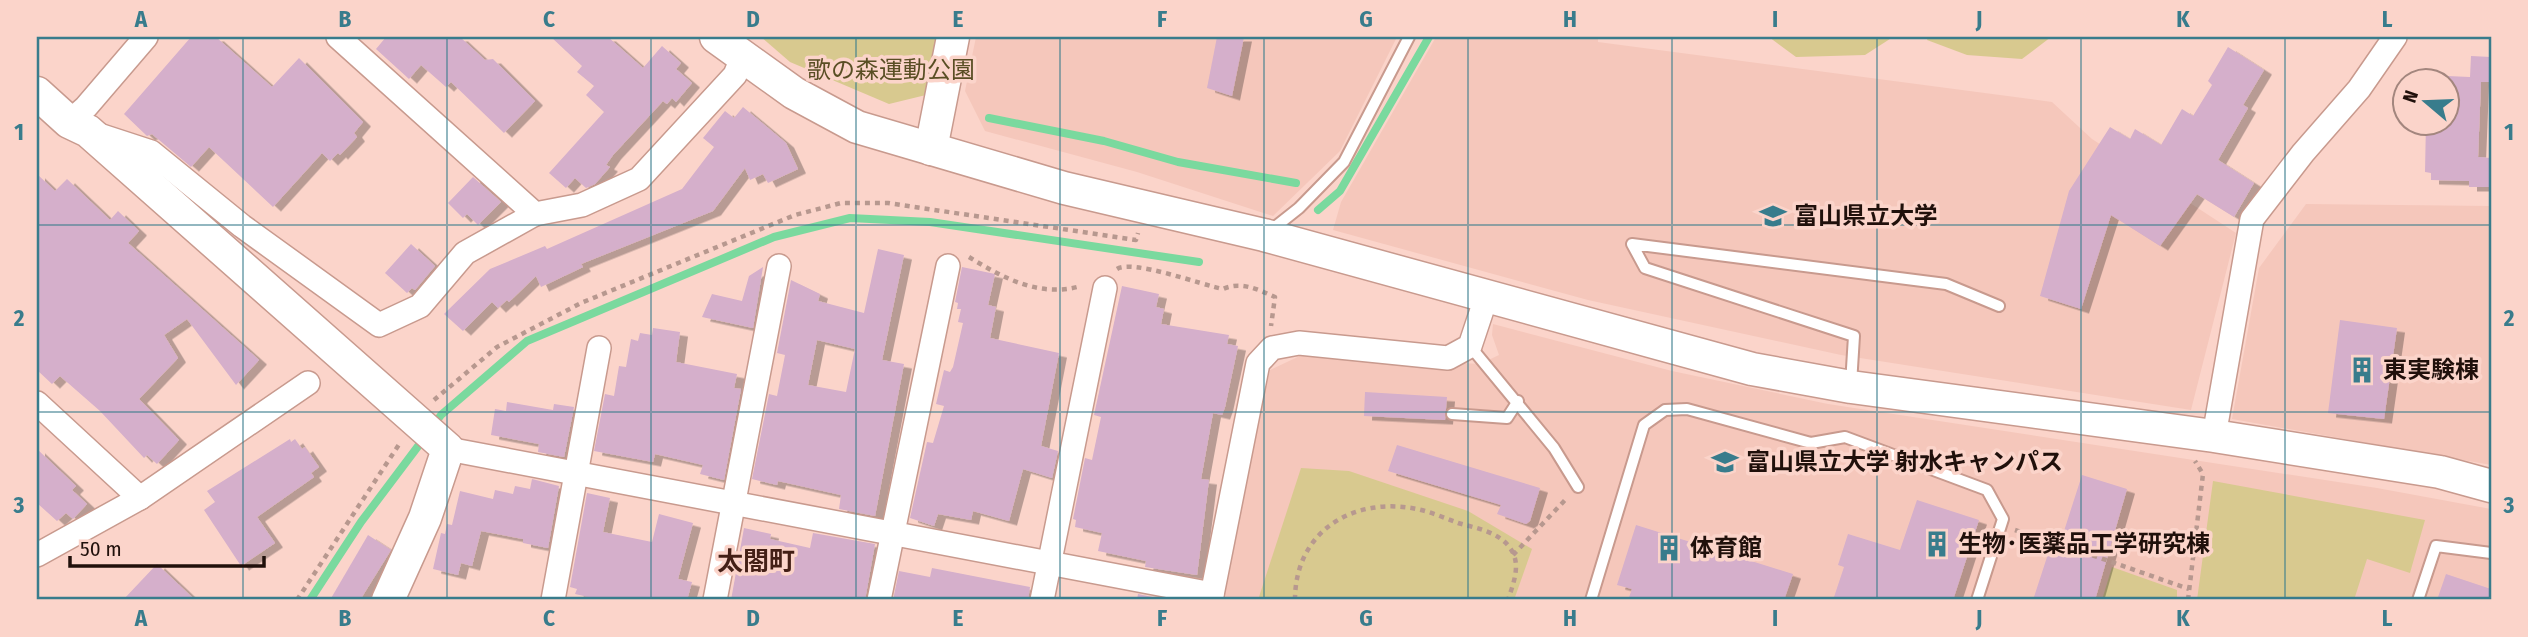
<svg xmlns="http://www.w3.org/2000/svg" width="2528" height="637" font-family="'Fira Sans Condensed','Noto Sans JP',sans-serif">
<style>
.built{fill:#f5c7bb}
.green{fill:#d8c98f}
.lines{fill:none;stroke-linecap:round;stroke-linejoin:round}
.stream{stroke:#7ad99e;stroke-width:8}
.building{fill:#d5afcb;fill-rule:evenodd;filter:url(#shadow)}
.lane-casing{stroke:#c89a8e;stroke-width:14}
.street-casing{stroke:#c89a8e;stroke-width:26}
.secondary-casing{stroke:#c89a8e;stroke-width:35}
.path{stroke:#b7988f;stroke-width:4.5;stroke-dasharray:5 5;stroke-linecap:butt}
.lane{stroke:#fff;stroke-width:10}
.street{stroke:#fff;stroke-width:23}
.secondary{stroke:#fff;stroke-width:32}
.grid{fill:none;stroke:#387c8c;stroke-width:2;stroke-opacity:0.55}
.labels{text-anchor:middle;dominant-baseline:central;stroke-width:7;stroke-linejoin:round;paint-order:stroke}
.park-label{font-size:24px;fill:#594e24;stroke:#fbd4ca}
.poi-label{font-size:24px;font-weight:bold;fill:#20100b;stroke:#fbd4ca;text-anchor:start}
.neighbourhood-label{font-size:26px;font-weight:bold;fill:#431f16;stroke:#fbd4ca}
.neatline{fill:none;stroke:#387c8c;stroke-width:2.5}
.grid-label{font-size:23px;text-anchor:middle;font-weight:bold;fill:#387c8c}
</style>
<defs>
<filter id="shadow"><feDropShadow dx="8" dy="4.5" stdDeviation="0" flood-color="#0004"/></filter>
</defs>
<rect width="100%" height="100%" fill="#fbd4ca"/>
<g class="built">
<path d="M976,37H1397L1340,151L1273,216L1137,172L985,131L965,91Z"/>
<path d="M1436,37H1598V42L2052,102L2092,139L2236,233L2191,410L1841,355L1588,300L1333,230L1341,202Z"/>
<path d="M2306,204L2491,206V465L2232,419L2259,268Z"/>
<path d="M1493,324L1672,371L1828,404L2377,488L2491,509V600H1218L1270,370L1304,354L1480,364L1499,355L1492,335Z"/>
</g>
<g class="green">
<path d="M761,37H942L930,94L889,104L790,62Z"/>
<path d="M1769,37H1893L1865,55L1796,57Z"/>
<path d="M1928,37H2051L2022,59L1967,55L1927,40Z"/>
<path d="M1301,468L1349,471L1468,511L1532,549L1514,600H1258Z"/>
<path d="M2213,481L2425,520L2410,573L2367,559L2354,600H2197Z"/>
<path d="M2112,567L2177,590V600H2102Z"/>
</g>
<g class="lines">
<g class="stream">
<path d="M989,118L1104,141L1178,162L1296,183"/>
<path d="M1318,210L1340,191L1429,37"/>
<path d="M433,426L441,415L527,341L774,237L850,218L930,222L1199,262"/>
<path d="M310,600L361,522L425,437"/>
</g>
</g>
<g class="building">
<path d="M191,37H216L272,87L299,58L363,122L354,133L357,137L340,155L338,153L330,161L322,153L273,207L209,147L191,167L152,134L147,136L124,114Z"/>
<path d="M386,37H460L485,60L493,59L535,101L504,133L451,82L446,87L421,65L409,79L376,49Z"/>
<path d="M551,37H608L643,68L662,46L681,63L676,69L692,83L676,102L672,98L667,104L663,101L613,155L606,165L610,167L595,184L586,188L575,178L566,188L549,173L604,112L586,95L594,86L577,72L582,66Z"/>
<path d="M1217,37H1244L1232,96L1207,88Z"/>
<path d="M2228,47L2264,70L2243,105L2248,108L2218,160L2254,183L2234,217L2197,194L2160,246L2111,215L2081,309L2040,296L2069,191L2110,127L2130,139L2135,129L2161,145L2182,109L2193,116L2212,85L2208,81Z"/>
<path d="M2471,56L2491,57V82H2481L2478,157L2491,158V187H2469V181L2431,180V173L2425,172L2426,122H2447V76L2470,77Z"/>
<path d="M743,107L786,143L798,169L768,183L763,174L750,180L745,168L713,211L581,264L583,267L541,287L536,276L509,302L507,300L498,308L492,302L463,331L444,314L490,269L545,246L547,249L682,189L714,147L703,138L725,111L734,118Z"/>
<path d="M37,174L55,191L67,179L110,220L118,211L139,231L128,243L259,360L236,385L187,319L164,335L178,358L139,399L179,440L157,464L147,455L144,458L100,411L60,376L52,384L37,370Z"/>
<path d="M473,177L501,202L478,225L467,214L463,218L448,203Z"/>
<path d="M411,244L435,266L415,290L412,288L407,293L385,273Z"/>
<path d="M878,249L904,255L882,360L904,364L875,516L839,509L841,495L778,481L777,485L752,479L769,394L777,396L785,355L777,353L791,280L820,294L818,301L864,313ZM817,340L855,349L846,392L808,385Z"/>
<path d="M763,267L753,328L702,317L712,294L742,301L749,276Z"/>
<path d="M962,267L995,274L988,305L996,307L990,338L1059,353L1041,446L1058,451L1052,478L1023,469L1009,521L973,511L971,520L938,514L934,526L910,518L927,442L933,443L944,406L936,404L944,370L950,372L953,367L963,323L958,322L961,309H957L958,303L955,302Z"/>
<path d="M1122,286L1159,294L1156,307L1164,309L1161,324L1229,335L1227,344L1238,346L1225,407L1222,415L1213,413L1201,479L1209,480L1197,575L1145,567L1146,561L1098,551L1102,533L1075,527L1076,520L1073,519L1085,458L1092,460L1101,417L1094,415Z"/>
<path d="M2340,320L2397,328L2384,419L2328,413Z"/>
<path d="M653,328L680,332L676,362L737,374L734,388L741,389L724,480L700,474L703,465L655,454L653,462L594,451L605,394L614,396L619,366L626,367L631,339L638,341L640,333L652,335Z"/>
<path d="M1365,392L1447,397L1445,420L1364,416Z"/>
<path d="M507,402L553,410L554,404L574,407L564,457L538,452L539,444L491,435L495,409L506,411Z"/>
<path d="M290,439L291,442L295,439L302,449L305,447L319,467L311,473L314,477L257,517L275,543L241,566L204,510L215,502L207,491Z"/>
<path d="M1397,445L1540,488L1530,521L1526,524L1497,514L1501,505L1388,471Z"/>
<path d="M37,449L76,486L72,490L87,504L73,519L66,513L57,521L37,503Z"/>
<path d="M2082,475L2127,489L2095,600H2033L2048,554L2056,556Z"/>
<path d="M532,479L559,486L548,548L523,543V539L481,531L472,566L461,563L458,575L433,569L441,533L445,534L447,524L452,525L460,491L493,499L495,490L513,494L515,486L530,489Z"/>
<path d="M587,493L610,498L603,532L652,542L659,514L693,523L678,579L692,582L687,600H602L575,594L577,589L570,587Z"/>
<path d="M1917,500L1979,520L1953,600H1833L1844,567L1838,565L1848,534L1900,550Z"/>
<path d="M1636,525L1793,574L1784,600H1628L1632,589L1617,585Z"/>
<path d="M744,528L771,534L770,539L810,548L813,533L875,544L865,600H731Z"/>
<path d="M368,535L391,550L360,600H330Z"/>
<path d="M157,564L195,600H123Z"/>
<path d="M932,568L1030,587L1028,600H893L899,571L930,577Z"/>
<path d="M2446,574L2491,589V600H2437Z"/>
<path d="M1138,594L1167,600H1137Z"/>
</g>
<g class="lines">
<g class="lane-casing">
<g id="lane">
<path d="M1270,231L1299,208L1344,162L1409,37"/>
<path d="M1470,346L1554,448L1578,487"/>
<path d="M1851,384L1854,336L1645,268L1632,244L1946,284L1999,306"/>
<path d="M1452,414L1507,418L1518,401"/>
<path d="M1591,600L1644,425L1665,410L1687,409L1811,443L1845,437L1987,490L2003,519L1977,600"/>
<path d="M2418,600L2436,546L2491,553"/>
</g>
</g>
<g class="street-casing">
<g id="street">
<path d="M338,37L535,214L582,205L639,179L735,75L742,58"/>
<path d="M69,122L86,107L146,37"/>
<path d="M99,135L151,152L242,226L379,325L420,306L465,253L535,214"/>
<path d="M37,403L140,498L37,555"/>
<path d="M2214,436L2252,219L2303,153L2359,89L2395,37"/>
<path d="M448,449L1212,594"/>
<path d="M140,498L308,383"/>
<path d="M553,600L599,348"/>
<path d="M715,600L779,266"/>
<path d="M879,600L948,266"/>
<path d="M1042,600L1105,288"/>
<path d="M1211,600L1258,363L1272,348L1299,343L1448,358L1470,346L1486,298"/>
</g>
</g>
<g class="secondary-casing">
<g id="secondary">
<path d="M716,37L794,93L857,127L1064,188L1264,235L1752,369L1851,387L2214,436L2440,472L2491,486"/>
<path d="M37,93L69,122L88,131L448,449L425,518L388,600"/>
<path d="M931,149L953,37"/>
</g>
</g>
<g class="path">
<path d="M969,257C1003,278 1040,298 1081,286"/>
<path d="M1117,269C1133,259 1202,285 1223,289C1241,281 1257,289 1275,297L1271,326"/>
<path d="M434,400L497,347L581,303L795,215L841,203H888L1136,240L1138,233"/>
<path d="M2015,530L2071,548"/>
<path d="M2083,552L2189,589"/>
<path d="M1513,555L1567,498"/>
<path d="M297,600L400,443"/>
<path d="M1295,600C1295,532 1352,496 1417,509C1431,512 1445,518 1458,523C1476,528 1499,532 1510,548C1522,564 1513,584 1508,600"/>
<path d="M2188,600L2203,474L2195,461"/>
</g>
<use href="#lane" class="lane"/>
<use href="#street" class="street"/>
<use href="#secondary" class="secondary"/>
</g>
<path class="grid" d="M243,37V600M447,37V600M651,37V600M856,37V600M1060,37V600M1264,37V600M1468,37V600M1672,37V600M1877,37V600M2081,37V600M2285,37V600M37,225H2491M37,412H2491"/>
<defs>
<g id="university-bare" transform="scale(2.1)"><path d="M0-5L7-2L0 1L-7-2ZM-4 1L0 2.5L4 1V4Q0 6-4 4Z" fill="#387c8c" stroke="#fbd4ca" stroke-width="2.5" paint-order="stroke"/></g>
<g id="building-bare" transform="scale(2.1)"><path d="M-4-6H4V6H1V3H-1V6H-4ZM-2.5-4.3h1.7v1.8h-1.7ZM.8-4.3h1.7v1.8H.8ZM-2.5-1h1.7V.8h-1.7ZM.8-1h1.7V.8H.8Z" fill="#387c8c" stroke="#fbd4ca" stroke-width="2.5" paint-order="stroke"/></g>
</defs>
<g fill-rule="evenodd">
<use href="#university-bare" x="1773" y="216"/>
<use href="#building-bare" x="2362" y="370"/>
<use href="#university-bare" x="1725" y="462"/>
<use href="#building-bare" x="1937" y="544"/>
<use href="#building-bare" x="1669" y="548"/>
</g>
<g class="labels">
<g class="park-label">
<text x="891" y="70">歌の森運動公園</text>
</g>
<g class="poi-label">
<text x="1794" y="216">富山県立大学</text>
<text x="2383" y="370">東実験棟</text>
<text x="1746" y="462">富山県立大学 射水キャンパス</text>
<text x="1958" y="544">生物･医薬品工学研究棟</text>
<text x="1690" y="548">体育館</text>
</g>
<g class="neighbourhood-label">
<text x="756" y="561">太閤町</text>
</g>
</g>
<rect width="2528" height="637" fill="none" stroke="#fbd4ca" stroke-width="77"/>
<g transform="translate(2426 102) rotate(289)"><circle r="33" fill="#fbd4ca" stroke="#a3867e" stroke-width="2"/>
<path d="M0-5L12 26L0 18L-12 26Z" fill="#387c8c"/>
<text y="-10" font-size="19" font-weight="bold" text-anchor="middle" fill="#20100b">N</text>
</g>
<path d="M70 556v10h194v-10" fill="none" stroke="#20100b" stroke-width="3.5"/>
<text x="80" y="556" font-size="21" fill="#20100b" stroke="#fbd4ca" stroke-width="5" paint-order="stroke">50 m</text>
<rect x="38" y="38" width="2452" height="560" class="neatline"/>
<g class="grid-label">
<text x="141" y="27">A</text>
<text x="345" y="27">B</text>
<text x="549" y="27">C</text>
<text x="753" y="27">D</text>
<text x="958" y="27">E</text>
<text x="1162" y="27">F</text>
<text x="1366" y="27">G</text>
<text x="1570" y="27">H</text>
<text x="1775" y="27">I</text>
<text x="1979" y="27">J</text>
<text x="2183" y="27">K</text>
<text x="2387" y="27">L</text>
<text x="19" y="140">1</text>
<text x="2509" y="140">1</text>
<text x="19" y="326">2</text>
<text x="2509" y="326">2</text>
<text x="19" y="513">3</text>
<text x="2509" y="513">3</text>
<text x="141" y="626">A</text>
<text x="345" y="626">B</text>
<text x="549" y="626">C</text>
<text x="753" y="626">D</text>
<text x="958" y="626">E</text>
<text x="1162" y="626">F</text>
<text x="1366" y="626">G</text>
<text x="1570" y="626">H</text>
<text x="1775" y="626">I</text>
<text x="1979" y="626">J</text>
<text x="2183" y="626">K</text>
<text x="2387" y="626">L</text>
</g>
</svg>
